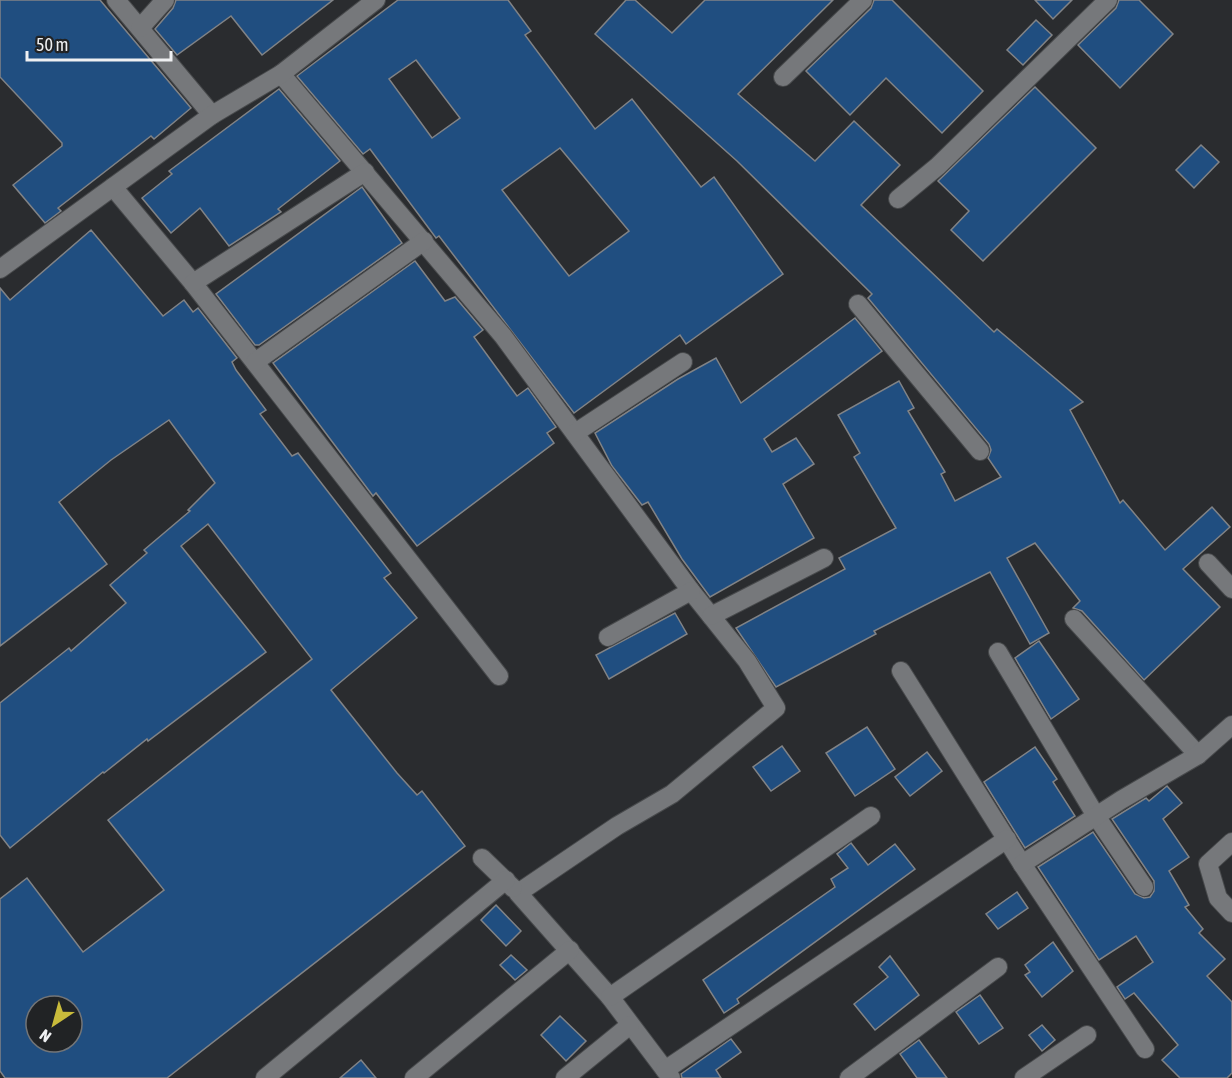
<svg xmlns="http://www.w3.org/2000/svg" width="1232" height="1078" font-family="'Asap Condensed',sans-serif">
<style>
.building{fill:#204e80;stroke:#818386;stroke-width:1.5;fill-rule:evenodd}
.lines{fill:none;stroke-linecap:round;stroke-linejoin:round}
.minor-casing{stroke:#484a4c;stroke-width:20}
.minor{stroke:#76787b;stroke-width:18}
</style>
<rect width="100%" height="100%" fill="#2a2c2f"/>
<g class="building">
<path d="M0,0H100L191,108L154,139L151,136L58,208L61,211L45,223L13,185L62,146V143L0,77Z"/>
<path d="M176,0H333L262,55L231,16L177,55L155,29L173,8Z"/>
<path d="M398,0H508L531,31L525,35L595,129L632,99L701,187L714,177L783,274L686,344L680,335L574,413L439,236L436,238L370,149L363,154L297,76ZM416,60L460,118L432,138L389,79ZM560,148L629,231L569,276L502,190Z"/>
<path d="M626,0H635L672,33L705,0H833L738,94L815,161L854,121L900,165L861,205L994,332L997,329L1083,402L1070,410L1120,503L1123,500L1165,550L1212,507L1230,527L1183,569L1220,607L1144,680L1082,611L1073,608L1080,601L1035,543L1007,558L1049,633L1030,644L990,572L874,631L876,634L776,687L736,628L845,569L839,558L896,528L854,457L860,453L838,415L899,381L914,408L908,411L945,472L941,474L955,501L1001,477L988,458L991,450L989,444L868,298L872,294L737,161L595,34Z"/>
<path d="M874,0H892L983,91L942,133L886,78L850,115L806,71L871,8Z"/>
<path d="M1035,0H1072L1053,19Z"/>
<path d="M1119,0H1139L1173,34L1120,88L1078,45L1116,8Z"/>
<path d="M1036,20L1052,35L1023,65L1007,50Z"/>
<path d="M1035,87L1096,148L983,261L951,230L969,211L938,181Z"/>
<path d="M279,89L340,161L278,209L281,212L229,246L200,208L171,233L142,198L172,174L169,171Z"/>
<path d="M1201,145L1219,162L1194,188L1176,170Z"/>
<path d="M362,187L402,243L259,345H255L216,294Z"/>
<path d="M91,230L163,316L184,300L193,312L198,308L237,358L232,362L236,370L266,410L260,414L292,456L298,453L391,573L384,578L417,618L331,690L397,773L417,795L422,791L465,846L167,1078H5L0,1071V899L27,878L83,952L164,890L108,820L312,659L208,524L181,546L266,652L148,741L147,739L104,773L103,772L10,848L0,835V703L69,648L71,651L126,603L110,585L147,553L144,550L190,511L188,510L215,483L169,420L111,460L59,502L107,564L0,646V288L10,300ZM36,1006H72V1042H36Z"/>
<path d="M415,261L445,301L455,297L483,330L474,337L517,396L528,388L556,427L547,433L554,443L417,546L376,493L373,496L273,363Z"/>
<path d="M855,318L882,351L764,439L772,452L796,438L814,464L783,484L814,538L710,597L682,559L648,502L642,505L612,466L595,433L678,379L716,358L741,403Z"/>
<path d="M675,613L687,634L609,679L596,655Z"/>
<path d="M1039,641L1079,699L1051,719L1015,658Z"/>
<path d="M867,727L895,769L855,796L826,753Z"/>
<path d="M782,746L800,771L771,791L753,767Z"/>
<path d="M1035,747L1057,779L1053,782L1075,816L1025,848L984,782Z"/>
<path d="M927,752L942,771L910,796L895,777Z"/>
<path d="M1167,786L1182,803L1163,819L1189,857L1169,871L1189,905L1185,907L1203,929L1199,933L1225,959L1207,976L1232,1002V1073L1227,1078H1180L1162,1060L1178,1045L1134,993L1125,999L1117,987L1153,962L1136,936L1099,960L1038,867L1093,832L1135,894L1144,898L1150,897L1154,891V881L1112,819L1146,798L1149,801Z"/>
<path d="M851,843L868,865L895,844L915,869L737,999L739,1003L724,1013L703,980L835,887L831,879L848,868L837,854Z"/>
<path d="M1017,892L1028,908L998,929L986,914Z"/>
<path d="M496,905L521,931L506,946L481,920Z"/>
<path d="M1053,942L1073,971L1042,997L1025,975L1030,972L1025,965Z"/>
<path d="M511,955L527,970L515,980L500,965Z"/>
<path d="M890,956L919,995L875,1030L854,1004L888,977L879,967Z"/>
<path d="M980,995L1003,1028L979,1044L956,1012Z"/>
<path d="M560,1016L586,1041L566,1061L541,1035Z"/>
<path d="M1042,1025L1055,1040L1042,1051L1029,1035Z"/>
<path d="M731,1039L741,1052L716,1070L721,1078H682L681,1074Z"/>
<path d="M919,1040L947,1078H917L900,1054Z"/>
<path d="M361,1060L376,1078H340Z"/>
</g>
<g class="lines">
<g class="minor-casing">
<g id="minor">
<path d="M116,0L212,115"/>
<path d="M140,28L165,0"/>
<path d="M281,74L503,336L691,591L747,661L776,708L672,794L617,826L518,893L610,997L671,1078"/>
<path d="M783,77L863,0"/>
<path d="M113,187L193,283L499,676"/>
<path d="M898,199L938,166L1108,0"/>
<path d="M0,269L212,115L281,74L376,0"/>
<path d="M193,283L365,172"/>
<path d="M858,304L980,451"/>
<path d="M255,362L424,241"/>
<path d="M575,433L683,362"/>
<path d="M1208,563L1232,589"/>
<path d="M711,616L824,558"/>
<path d="M1074,619L1198,755"/>
<path d="M608,637L691,591"/>
<path d="M998,652L1096,816L1144,887"/>
<path d="M901,671L1022,864L1145,1049"/>
<path d="M1232,842L1208,864L1218,898L1232,913"/>
<path d="M482,858L513,888"/>
<path d="M1022,864L1121,800L1198,755L1232,725"/>
<path d="M610,997L871,816"/>
<path d="M665,1070L1007,839"/>
<path d="M265,1078L506,880"/>
<path d="M414,1078L570,950"/>
<path d="M565,1078L630,1025"/>
<path d="M849,1078L998,967"/>
<path d="M1024,1078L1087,1035"/>
</g>
</g>
<use href="#minor" class="minor"/>
</g>
<g transform="translate(54 1024) rotate(216)"><circle r="28" fill="#212325" stroke="#737577" stroke-width="1.5"/>
<path d="M0-4.5L10 22L0 15L-10 22Z" fill="#c9bb3b"/>
<text y="-9" font-size="16" font-weight="bold" text-anchor="middle" fill="#eff0f2">N</text>
</g>
<path d="M27 51v9h144v-9" fill="none" stroke="#eff0f2" stroke-width="3"/>
<text x="36" y="51" font-size="18" fill="#eff0f2" stroke="#212325" stroke-width="4.5" paint-order="stroke">50 m</text>
</svg>
